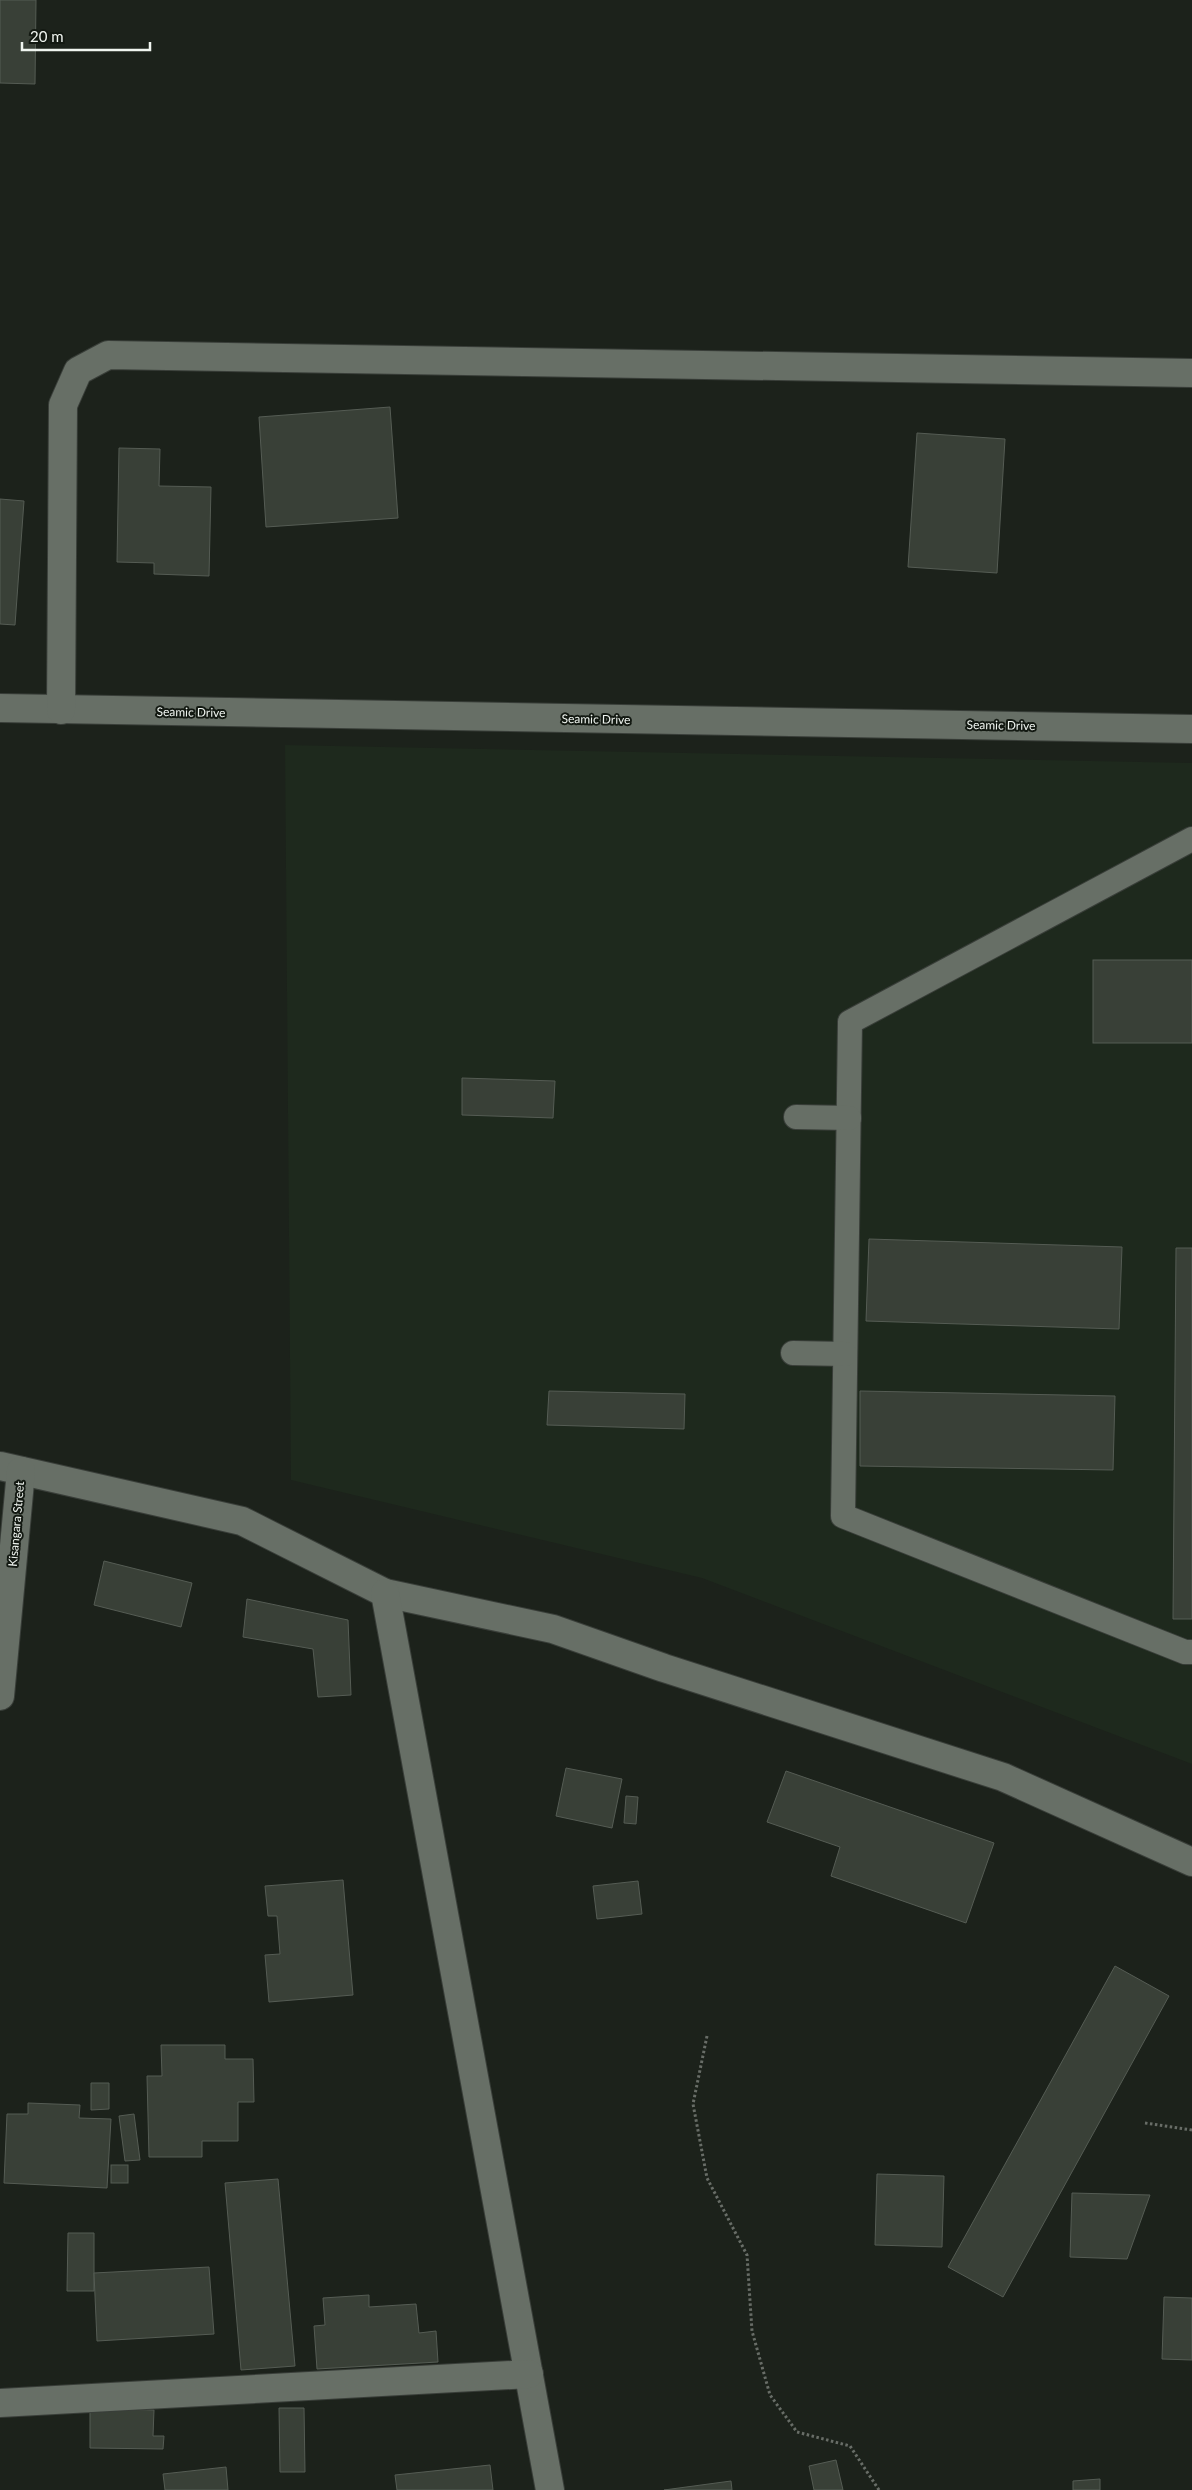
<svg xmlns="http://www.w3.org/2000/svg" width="1192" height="2490" font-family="Lato,sans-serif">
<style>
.built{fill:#1e291d}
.building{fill:#394037;stroke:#555c54}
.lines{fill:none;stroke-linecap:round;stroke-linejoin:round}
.service-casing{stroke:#393e39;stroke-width:26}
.minor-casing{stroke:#393e39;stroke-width:30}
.path{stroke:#686d67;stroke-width:3;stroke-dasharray:2.5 2.5;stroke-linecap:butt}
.service{stroke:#676f66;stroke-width:24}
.minor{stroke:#676f66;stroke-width:28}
.labels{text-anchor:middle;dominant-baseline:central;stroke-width:4;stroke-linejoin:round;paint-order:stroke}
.street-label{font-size:12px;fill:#f0f5f0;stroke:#131912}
</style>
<rect width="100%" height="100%" fill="#1c221b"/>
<path class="built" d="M285,745L1192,763V1764L702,1578L291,1480Z"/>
<g class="building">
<path d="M0,0H36L35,84L0,83Z"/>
<path d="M390,407L398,518L266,527L259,417Z"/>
<path d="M917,433L1005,439L997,573L908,567Z"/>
<path d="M119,448L160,449L159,486L211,487L209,576L154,574V563L117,562Z"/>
<path d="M0,499L24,501L15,625L0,624Z"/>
<rect x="1093" y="960" width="99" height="83"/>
<path d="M462,1078L555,1081L553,1118L462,1115Z"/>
<path d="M869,1239L1122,1247L1119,1329L866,1321Z"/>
<path d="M1176,1248H1192V1619H1173Z"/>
<path d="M549,1391L685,1394L684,1429L547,1425Z"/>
<path d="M860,1391L1115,1396L1113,1470L860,1466Z"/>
<path d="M104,1561L192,1583L181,1627L94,1605Z"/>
<path d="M247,1599L348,1620L351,1695L318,1697L313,1649L243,1637Z"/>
<path d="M566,1768L622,1779L612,1828L556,1816Z"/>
<path d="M786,1771L994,1843L966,1923L831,1876L840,1847L767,1822Z"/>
<path d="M626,1796L638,1797L636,1824L624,1823Z"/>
<path d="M343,1880L353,1995L269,2002L265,1955L280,1954L277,1916H268L265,1886Z"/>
<path d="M638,1881L642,1914L597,1919L593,1886Z"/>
<path d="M1115,1966L1169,1996L1003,2297L948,2267Z"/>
<path d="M161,2045H225V2059H253L254,2102H238V2141H202V2157H149L147,2076H162Z"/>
<path d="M91,2083H109V2109L91,2110Z"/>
<path d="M28,2103L80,2105L79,2118L111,2119L107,2188L4,2183L7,2114H28Z"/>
<path d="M134,2114L140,2160L125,2161L119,2116Z"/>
<rect x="111" y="2165" width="17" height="18"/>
<path d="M877,2174L944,2176L942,2247L875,2245Z"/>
<path d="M278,2179L295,2366L241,2370L225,2183Z"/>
<path d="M1072,2193L1150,2195L1127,2259L1070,2257Z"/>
<path d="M68,2233H94V2291H67Z"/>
<path d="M209,2267L214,2334L97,2341L94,2273Z"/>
<path d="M369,2295V2307L416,2304L419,2333L436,2331L438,2362L317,2369L314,2326L325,2325L323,2298Z"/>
<path d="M1164,2297L1192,2298V2360L1162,2359Z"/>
<path d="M90,2408L154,2410L153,2436H164L163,2449L90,2448Z"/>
<path d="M279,2408H304L305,2472H280Z"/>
<path d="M836,2460L843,2490H814L809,2466Z"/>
<path d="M490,2465L493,2490H397L395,2475Z"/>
<path d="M226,2467L228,2490H165L163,2474Z"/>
<path d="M1100,2479V2490H1073V2481Z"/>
<path d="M731,2481L732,2490H664Z"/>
</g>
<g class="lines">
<g class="service-casing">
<g id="service">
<path d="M1192,839L850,1022L843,1516L1185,1652H1192"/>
<path d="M796,1117L849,1118"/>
<path d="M793,1353L845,1354"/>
</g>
</g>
<g class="minor-casing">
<g id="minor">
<path d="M0,708L1192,729"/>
<path d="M61,710L63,405L78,371L108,355L1192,373"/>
<path d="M0,1466L242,1521L385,1593L553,1629L664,1668L1003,1777L1192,1862"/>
<path d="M385,1593L550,2490"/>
<path d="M0,1696L21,1471"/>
<path d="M0,2403L529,2374"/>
</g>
</g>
<g class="path">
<path d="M707,2036L693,2104L707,2178L747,2255L752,2331L770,2395L797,2432L850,2446L879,2490"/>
<path d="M1145,2123L1192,2130"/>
</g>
<use href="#service" class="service"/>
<use href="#minor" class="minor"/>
</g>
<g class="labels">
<g class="street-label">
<text transform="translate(191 712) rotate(1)">Seamic Drive</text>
<text transform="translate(596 719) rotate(1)">Seamic Drive</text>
<text transform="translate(1001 725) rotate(1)">Seamic Drive</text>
<text transform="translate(16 1524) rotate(-85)">Kisangara Street</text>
</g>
</g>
<path d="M22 42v8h128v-8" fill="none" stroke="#f0f5f0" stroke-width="2.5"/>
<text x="30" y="42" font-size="15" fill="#f0f5f0" stroke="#131912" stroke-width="4" paint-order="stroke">20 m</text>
</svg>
